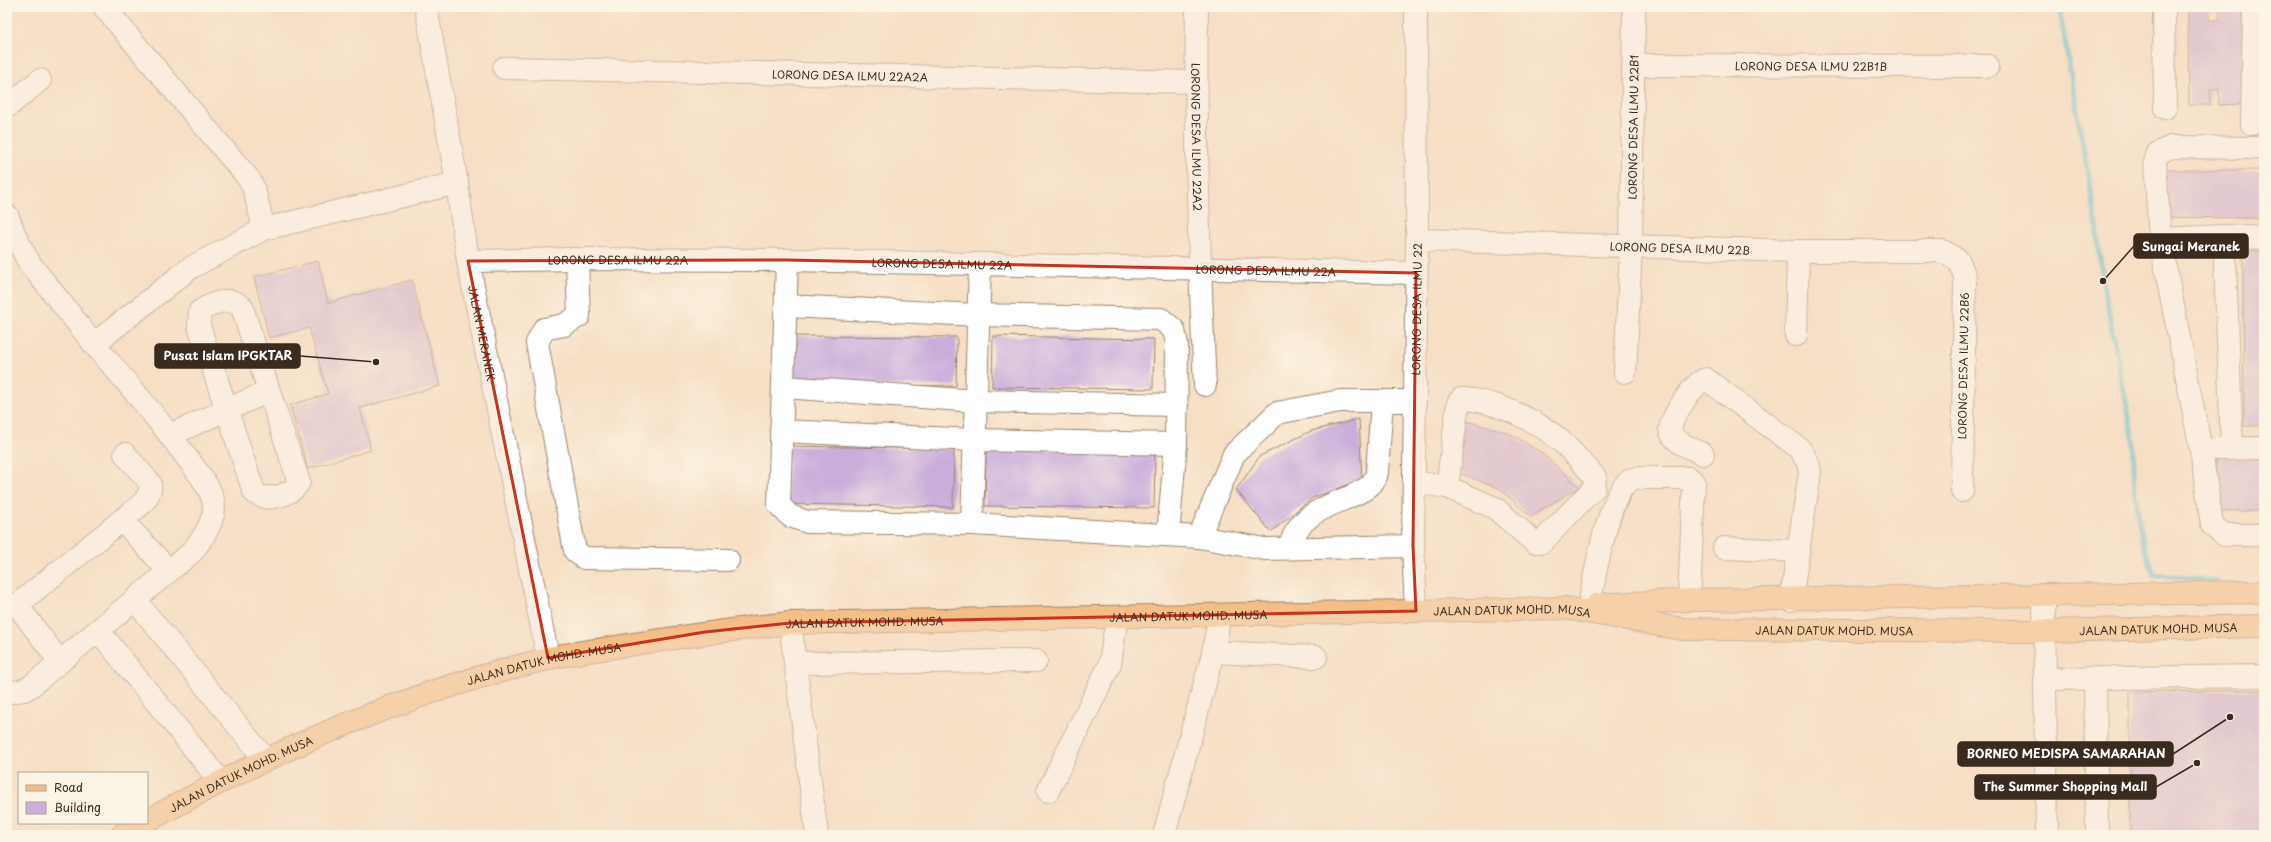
<svg xmlns="http://www.w3.org/2000/svg" width="2271" height="842" font-family="'Playpen Sans',sans-serif">
<style>
.lines{fill:none;stroke-linecap:round;stroke-linejoin:round}
.stream{stroke:#53bdd0;stroke-width:5}
.building{fill:#caaddb}
.minor-casing{stroke:#988471;stroke-width:24}
.major-casing{stroke:#988471;stroke-width:24}
.minor{stroke:#fff;stroke-width:22}
.major{stroke:#f5be86;stroke-width:22}
.marked{fill:none;stroke:#c8321e;stroke-width:3;stroke-linejoin:round}
.labels{text-anchor:middle;dominant-baseline:central;stroke-width:3;stroke-linejoin:round;paint-order:stroke}
.street-label{font-size:11px;fill:#3b2a1e;stroke:#fcf5e5}
.leader{fill:none;stroke:#3b2a1e;stroke-width:1.5}
.callout-dot{fill:#3b2a1e;stroke:#fcf5e5;stroke-width:1.5}
.callout{fill:#3b2a1e;stroke:#3b2a1e;stroke-width:1.5}
.callout-label{font-size:12px;text-anchor:middle;font-weight:bold;fill:#fff}
</style>
<rect width="100%" height="100%" fill="#fcf5e5"/>
<filter id="ink" filterUnits="userSpaceOnUse"><feTurbulence type="fractalNoise" baseFrequency=".025" numOctaves="2"/><feDisplacementMap in="SourceGraphic" scale="8" xChannelSelector="R" yChannelSelector="G"/><feConvolveMatrix kernelMatrix="1 2 1 2 8 2 1 2 1" color-interpolation-filters="sRGB"/></filter>
<filter id="wash" filterUnits="userSpaceOnUse"><feTurbulence type="fractalNoise" baseFrequency=".012" numOctaves="4" result="noise"/><feDisplacementMap in="SourceGraphic" scale="16" xChannelSelector="R" yChannelSelector="G"/><feGaussianBlur stdDeviation="0.9" result="paint"/><feColorMatrix in="noise" values="0 0 0 0 0 0 0 0 0 0 0 0 0 0 0 0 0 1.4 0 .05"/><feComposite in="paint" operator="in"/></filter>
<g filter="url(#wash)">
<rect width="100%" height="100%" fill="#f6dfc4"/>
<g class="lines">
<path class="stream" d="M2059,7L2094,208L2103,281L2133,438L2135,493L2144,547L2154,575L2217,581"/>
</g>
<g id="blocks">
<g class="building">
<path d="M2188,7H2209V20H2220L2219,7H2242L2243,104L2219,105V89H2210V105H2189Z"/>
<path d="M2167,170H2264V218L2166,217Z"/>
<path d="M2243,251H2264V426H2244Z"/>
<path d="M318,261L328,303L412,280L440,386L360,408L371,450L308,469L290,405L328,394L309,328L269,338L254,277Z"/>
<path d="M793,336L957,337L956,386L793,384Z"/>
<path d="M993,336L1154,339L1153,389L992,387Z"/>
<path d="M1359,419L1362,480L1312,498L1271,532L1236,490L1260,456L1311,431Z"/>
<path d="M1462,420L1509,433L1542,453L1579,487L1530,516L1500,489L1457,472Z"/>
<path d="M789,446L954,449L953,507L787,504Z"/>
<path d="M986,450L1155,452L1154,508L985,506Z"/>
<rect x="2216" y="457" width="48" height="54"/>
<path d="M2264,690V835H2130V692Z"/>
</g>
</g>
</g>
<g filter="url(#ink)">
<use href="#blocks" fill-opacity="0" stroke="#988471" stroke-width="1"/>
<g class="lines">
<g class="minor-casing">
<g id="minor">
<path d="M104,7L249,179L254,189L264,229"/>
<path id="s1" d="M426,7L457,183L468,261L548,658"/>
<path id="s2" d="M1197,7C1195,133 1199,259 1205,385"/>
<path d="M2164,7L2165,108"/>
<path id="s3" d="M1634,65L1988,66"/>
<path id="s4" d="M504,68L1196,82"/>
<path d="M7,107L40,80"/>
<path d="M2252,124L2254,7"/>
<path d="M2264,148L2171,147L2158,153L2155,162L2160,239L2201,450L2212,525L2224,535H2264"/>
<path d="M7,215L17,240L30,264L94,344L190,268L264,229L457,183"/>
<path d="M2224,236L2232,448"/>
<path d="M2160,239L2224,236L2264,238"/>
<path id="s5" d="M1417,240L1798,251H1943L1959,261L1965,277L1962,491"/>
<path d="M577,259L579,316L564,325L544,329L537,343L575,551L584,558L728,560"/>
<path d="M787,260L779,505L790,516L807,522L972,524L1199,537L1265,549L1413,546"/>
<path id="s6" d="M468,261L577,259L787,260L1416,273"/>
<path d="M786,306L978,315L1161,319L1174,330L1177,344L1176,444L1168,535"/>
<path d="M1796,335L1798,251"/>
<path id="s7" d="M1625,372L1631,247L1634,7"/>
<path d="M784,387L976,401L1177,405"/>
<path d="M781,431L975,440L1176,444"/>
<path d="M170,435L269,391L299,482C291,496 266,503 254,492L199,326L200,311C213,303 230,295 242,307L269,391"/>
<path d="M2217,449L2264,448"/>
<path d="M1703,454C1692,448 1672,443 1670,429C1672,417 1694,381 1706,379L1800,449L1808,463L1810,472L1791,600"/>
<path d="M1414,482L1447,487L1495,508L1534,542H1542L1594,488L1595,477C1584,465 1573,452 1561,441C1538,421 1492,399 1461,399L1458,403L1447,487"/>
<path d="M122,520C133,510 153,500 150,483L125,454"/>
<path d="M972,524L980,264"/>
<path d="M1199,537L1234,454L1277,413L1340,401H1415"/>
<path d="M1290,548C1299,496 1374,504 1377,472L1382,401"/>
<path d="M1724,548L1797,551"/>
<path d="M2044,596L2047,835"/>
<path d="M135,600L265,759"/>
<path d="M1589,605C1594,581 1609,482 1636,478H1689L1694,482L1689,600"/>
<path id="s8" d="M1416,611L1413,546L1417,240L1416,7"/>
<path d="M790,623L817,835"/>
<path d="M98,630L220,781"/>
<path d="M1213,652L1316,657"/>
<path d="M60,662L17,605L122,520L169,571"/>
<path d="M796,663L1036,661"/>
<path d="M2047,679L2264,676"/>
<path d="M2095,679L2097,835"/>
<path d="M7,693L24,690L31,686L192,552C202,539 218,518 213,500C209,485 196,470 187,458C158,418 126,382 94,344"/>
<path d="M1048,791L1110,664L1117,617"/>
<path d="M1164,835L1212,657L1220,615"/>
</g>
</g>
<g class="major-casing">
<g id="major">
<path d="M1596,605L1689,600L2264,592"/>
<path id="s9" d="M147,821C276,750 403,693 547,659C569,653 592,651 615,647C673,638 732,629 790,623L1565,608L1682,629L2046,631L2264,626"/>
<path d="M122,835L144,823"/>
</g>
</g>
<use href="#minor" class="minor"/>
<use href="#major" class="major"/>
</g>
</g>
<path d="M0 0H2271V842H0ZM787,260L1416,273L1413,546L1416,611L790,623L705,632L548,658L468,261Z" fill="#f6dfc4" fill-opacity=".55" fill-rule="evenodd"/>
<path class="marked" d="M787,260L1416,273L1413,546L1416,611L790,623L705,632L548,658L468,261Z"/>
<g class="labels">
<g class="street-label">
<text stroke="none"><textPath href="#s3" startOffset="177">LORONG DESA ILMU 22B1B</textPath></text>
<text stroke="none"><textPath href="#s4" startOffset="346">LORONG DESA ILMU 22A2A</textPath></text>
<text stroke="none"><textPath href="#s7" startOffset="245">LORONG DESA ILMU 22B1</textPath></text>
<text stroke="none"><textPath href="#s2" startOffset="130">LORONG DESA ILMU 22A2</textPath></text>
<text stroke="none"><textPath href="#s5" startOffset="263">LORONG DESA ILMU 22B</textPath></text>
<text stroke="none"><textPath href="#s6" startOffset="150">LORONG DESA ILMU 22A</textPath></text>
<text stroke="none"><textPath href="#s6" startOffset="474">LORONG DESA ILMU 22A</textPath></text>
<text stroke="none"><textPath href="#s6" startOffset="798">LORONG DESA ILMU 22A</textPath></text>
<text stroke="none"><textPath href="#s8" startOffset="302">LORONG DESA ILMU 22</textPath></text>
<text stroke="none"><textPath href="#s1" startOffset="331">JALAN MERANEK</textPath></text>
<text transform="translate(1963 366) rotate(-89)">LORONG DESA ILMU 22B6</text>
<text stroke="none"><textPath href="#s9" startOffset="1401">JALAN DATUK MOHD. MUSA</textPath></text>
<text stroke="none"><textPath href="#s9" startOffset="1077">JALAN DATUK MOHD. MUSA</textPath></text>
<text stroke="none"><textPath href="#s9" startOffset="753">JALAN DATUK MOHD. MUSA</textPath></text>
<text stroke="none"><textPath href="#s9" startOffset="2049">JALAN DATUK MOHD. MUSA</textPath></text>
<text stroke="none"><textPath href="#s9" startOffset="1725">JALAN DATUK MOHD. MUSA</textPath></text>
<text stroke="none"><textPath href="#s9" startOffset="429">JALAN DATUK MOHD. MUSA</textPath></text>
<text stroke="none"><textPath href="#s9" startOffset="105">JALAN DATUK MOHD. MUSA</textPath></text>
</g>
</g>
<path class="leader" d="M2103 281L2134 246M376 362L300 356M2230 717L2173 754M2197 763L2156 787"/>
<g class="callout-dot">
<circle cx="2103" cy="281" r="4"/>
<circle cx="376" cy="362" r="4"/>
<circle cx="2230" cy="717" r="4"/>
<circle cx="2197" cy="763" r="4"/>
</g>
<g class="callout">
<rect x="2134" y="234" width="114" height="24" rx="4"/>
<rect x="155" y="344" width="145" height="24" rx="4"/>
<rect x="1958" y="742" width="215" height="24" rx="4"/>
<rect x="1975" y="775" width="181" height="24" rx="4"/>
</g>
<g class="callout-label">
<text x="2191" y="251">Sungai Meranek</text>
<text x="228" y="360">Pusat Islam IPGKTAR</text>
<text x="2066" y="758">BORNEO MEDISPA SAMARAHAN</text>
<text x="2065" y="791">The Summer Shopping Mall</text>
</g>
<rect width="2271" height="842" fill="none" stroke="#fcf5e5" stroke-width="24"/>
<rect x="18" y="772" width="130" height="52" fill="#fcf5e5" stroke="#afa495"/>
<rect x="26" y="785" width="20" height="6" fill="#f5be86" stroke="#afa495"/>
<text x="54" y="792" font-size="12" fill="#3b2a1e">Road</text>
<rect x="26" y="802" width="20" height="12" fill="#caaddb" stroke="#afa495"/>
<text x="54" y="812" font-size="12" fill="#3b2a1e">Building</text>
</svg>
